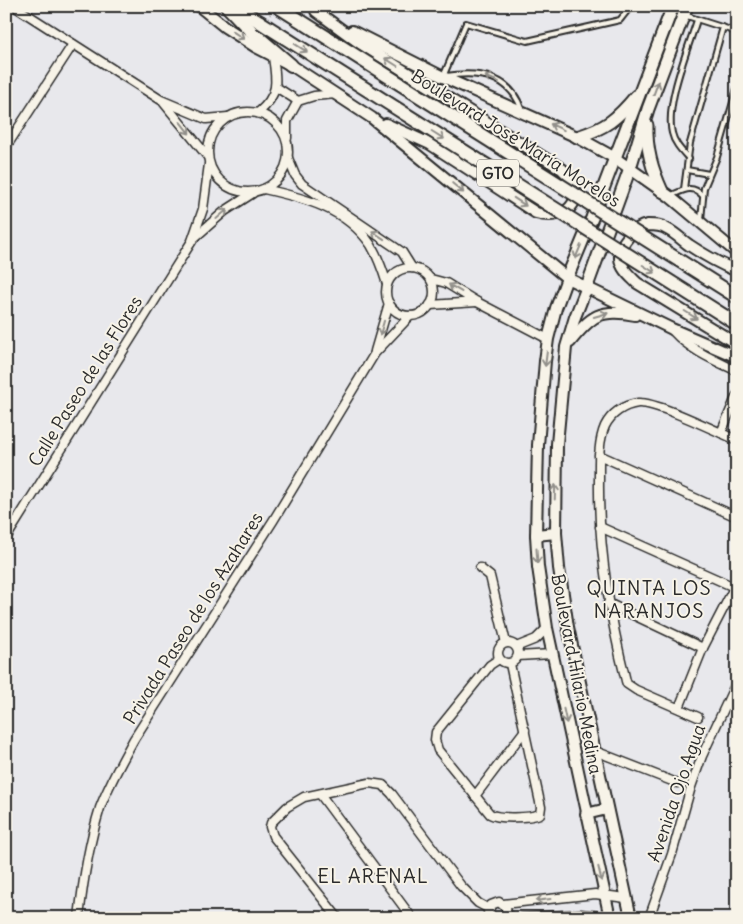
<svg xmlns="http://www.w3.org/2000/svg" width="743" height="924" font-family="Delius,sans-serif">
<style>
.lines{fill:none;stroke-linecap:round;stroke-linejoin:round}
.service-casing{stroke:#2b2b2b;stroke-width:8}
.minor-casing{stroke:#2b2b2b;stroke-width:11}
.tertiary-casing{stroke:#2b2b2b;stroke-width:14}
.secondary-casing{stroke:#2b2b2b;stroke-width:15}
.primary-casing{stroke:#2b2b2b;stroke-width:16}
.path{stroke:#2b2b2b;stroke-width:1;stroke-dasharray:1 4;stroke-linecap:butt}
.service{stroke:#f7f3e8;stroke-width:4}
.minor{stroke:#f7f3e8;stroke-width:8}
.tertiary{stroke:#f7f3e8;stroke-width:10}
.secondary{stroke:#f7f3e8;stroke-width:11}
.primary{stroke:#f7f3e8;stroke-width:12}
.primary-bridge-casing{stroke:#2b2b2b;stroke-width:16;stroke-linecap:butt}
.primary-bridge{stroke:#f7f3e8;stroke-width:12}
.oneway{stroke:#918f8a}
.labels{text-anchor:middle;dominant-baseline:central;stroke-width:4;stroke-linejoin:round;paint-order:stroke}
.shield{fill:#f7f3e8;stroke:#686764;stroke-width:1}
.shield-label{font-size:16px;font-weight:bold;fill:#2b2b2b}
.street-label{font-size:18px;fill:#2b2b2b;stroke:#f7f3e8}
.quarter-label{font-size:20px;letter-spacing:1px;fill:#2b2b2b;stroke:#f7f3e8}
</style>
<rect width="100%" height="100%" fill="#e8e8ec"/>
<filter id="ink" filterUnits="userSpaceOnUse"><feTurbulence type="fractalNoise" baseFrequency=".02" numOctaves="2"/><feDisplacementMap in="SourceGraphic" scale="10" xChannelSelector="R" yChannelSelector="G"/><feConvolveMatrix kernelMatrix="1 2 1 2 8 2 1 2 1" color-interpolation-filters="sRGB"/></filter>
<g filter="url(#ink)">
<g class="lines">
<g class="service-casing">
<g id="service">
<path d="M684,15L737,32"/>
<path d="M446,76C479,71 511,75 522,111"/>
<path d="M443,77L466,23L527,41L620,20L631,6"/>
<path d="M689,159C682,151 674,143 672,133C665,104 688,49 697,20"/>
<path d="M687,170L709,174"/>
<path d="M684,189L690,143L723,27"/>
<path d="M672,195C684,190 692,184 703,196"/>
<path d="M701,220L704,188L717,157L737,88"/>
</g>
</g>
<g class="minor-casing">
<g id="minor">
<path d="M14,6L161,100L206,119L228,117"/>
<path d="M276,87L298,101"/>
<path d="M164,103L208,157"/>
<circle cx="248" cy="152" r="40"/>
<path d="M258,113C279,95 277,82 273,57"/>
<path d="M287,138V121L298,101L314,96L336,94"/>
<path d="M6,147L73,44"/>
<path d="M288,158L295,175L302,184L402,252L412,268"/>
<path d="M264,189C304,198 346,208 371,245C378,257 383,271 387,284"/>
<path d="M193,239L225,211L253,193"/>
<circle cx="410" cy="292" r="24"/>
<path d="M431,279L446,283L477,302L548,339"/>
<path d="M430,305L477,302"/>
<path d="M673,331C690,350 714,360 737,371"/>
<path d="M375,351L389,303"/>
<path d="M721,433L737,395"/>
<path d="M599,455L737,517"/>
<path d="M600,527L734,587"/>
<path d="M6,538L192,241L203,209L209,164"/>
<path d="M480,568L490,576L506,643"/>
<path d="M608,603L703,648"/>
<circle cx="508" cy="653" r="10"/>
<path d="M516,647L536,639L547,628"/>
<path d="M518,656L552,654"/>
<path d="M499,659L490,665L436,732L435,740L438,750L490,814C498,819 530,818 540,814L541,807L510,664"/>
<path d="M679,708L703,648L737,582"/>
<path d="M698,717L636,690L627,684L626,681C609,614 598,548 599,479C599,462 598,442 605,426C611,414 623,405 638,403C658,402 715,431 737,440"/>
<path d="M595,751L677,783"/>
<path d="M320,794L412,918"/>
<path d="M475,796L525,730"/>
<path d="M503,904L595,894L626,898"/>
<path d="M79,918C83,881 89,843 100,808C109,784 122,761 134,739L273,521L375,353L410,316"/>
<path d="M338,918L273,836L270,827L271,823L287,807L304,797L369,783L383,785L392,794L461,886L478,903L489,909"/>
<path d="M491,918L488,913L491,905L499,902L506,908L507,912L504,918"/>
<path d="M522,918L580,914L621,918"/>
<path d="M649,918L672,854L691,787L702,756L737,681"/>
</g>
</g>
<g class="tertiary-casing">
<g id="tertiary">
<path d="M199,6L225,27L256,47L291,65L372,118L567,278L672,329L737,357"/>
<path d="M316,11L361,44L562,169C590,194 571,223 536,213L430,144L386,124"/>
<path d="M352,31L443,77L577,137L615,158L669,196L737,253"/>
<path d="M737,271C720,264 704,255 689,245C682,240 675,233 667,229C661,225 655,225 648,225C634,227 619,243 620,258C621,269 630,276 637,283L737,344"/>
<path d="M567,278L556,308L548,339L545,361L538,445L536,535L538,567L547,628L610,918"/>
<path d="M586,289L575,317L566,347L557,444L556,533L559,568L568,627L631,918"/>
<path d="M570,342C591,316 600,308 635,315"/>
<path d="M536,535L556,533"/>
<path d="M586,814L607,809"/>
</g>
</g>
<g class="secondary-casing">
<g id="secondary">
<path d="M647,125C646,149 652,169 662,191"/>
<path d="M577,137C606,128 617,119 636,96"/>
<path d="M567,278L592,218L673,6"/>
<path d="M586,289L630,168L648,109L687,6"/>
</g>
</g>
<g class="primary-casing">
<g id="primary">
<path d="M227,6L251,31L291,65"/>
<path d="M235,6L260,22"/>
</g>
</g>
<path class="path" d="M257,6L271,15"/>
<use href="#service" class="service"/>
<use href="#minor" class="minor"/>
<use href="#tertiary" class="tertiary"/>
<use href="#secondary" class="secondary"/>
<use href="#primary" class="primary"/>
<g class="primary-bridge-casing">
<g id="primary-bridge">
<path d="M277,6L737,297"/>
<path d="M260,22L737,324"/>
</g>
</g>
<use href="#primary-bridge" class="primary-bridge"/>
</g>
<defs><path id="oneway-shaft" d="M-6 0H5M1.5-3L5.5 0L1.5 3" fill="none" stroke-width="1.6" stroke-linecap="round" stroke-linejoin="round" transform="scale(1.25)"/></defs>
<g class="oneway">
<use href="#oneway-shaft" transform="translate(238 35) rotate(34)"/>
<use href="#oneway-shaft" transform="translate(301 48) rotate(33)"/>
<use href="#oneway-shaft" transform="translate(391 62) rotate(-148)"/>
<use href="#oneway-shaft" transform="translate(492 79) rotate(-157)"/>
<use href="#oneway-shaft" transform="translate(656 88) rotate(-70)"/>
<use href="#oneway-shaft" transform="translate(557 127) rotate(-155)"/>
<use href="#oneway-shaft" transform="translate(185 128) rotate(52)"/>
<use href="#oneway-shaft" transform="translate(438 135) rotate(32)"/>
<use href="#oneway-shaft" transform="translate(458 188) rotate(40)"/>
<use href="#oneway-shaft" transform="translate(520 202) rotate(33)"/>
<use href="#oneway-shaft" transform="translate(222 214) rotate(-41)"/>
<use href="#oneway-shaft" transform="translate(378 235) rotate(-146)"/>
<use href="#oneway-shaft" transform="translate(578 252) rotate(113)"/>
<use href="#oneway-shaft" transform="translate(649 269) rotate(32)"/>
<use href="#oneway-shaft" transform="translate(455 288) rotate(-149)"/>
<use href="#oneway-shaft" transform="translate(601 315) rotate(-16)"/>
<use href="#oneway-shaft" transform="translate(691 315) rotate(32)"/>
<use href="#oneway-shaft" transform="translate(382 328) rotate(106)"/>
<use href="#oneway-shaft" transform="translate(546 359) rotate(97)"/>
<use href="#oneway-shaft" transform="translate(555 492) rotate(-88)"/>
<use href="#oneway-shaft" transform="translate(537 556) rotate(86)"/>
<use href="#oneway-shaft" transform="translate(565 716) rotate(78)"/>
<use href="#oneway-shaft" transform="translate(600 874) rotate(77)"/>
<use href="#oneway-shaft" transform="translate(543 900) rotate(173)"/>
</g>
</g>
<g class="labels">
<rect class="shield" x="477" y="159.5" width="42" height="27" rx="4"/>
<g class="shield-label">
<text x="498" y="173">GTO</text>
</g>
<g class="street-label">
<text transform="translate(516 138) rotate(32)">Boulevard José María Morelos</text>
<text transform="translate(85 381) rotate(-58)">Calle Paseo de las Flores</text>
<text transform="translate(193 618) rotate(-58)">Privada Paseo de los Azahares</text>
<text transform="translate(577 674) rotate(79)">Boulevard Hilario Medina</text>
<text transform="translate(676 793) rotate(-71)">Avenida Ojo Agua</text>
</g>
<g class="quarter-label">
<text x="649" y="587">QUINTA LOS<tspan x="649" dy="23">NARANJOS</tspan></text>
<text x="373" y="875">EL ARENAL</text>
</g>
</g>
<rect width="743" height="924" fill="none" stroke="#f7f3e8" stroke-width="25"/>
<rect x="12" y="12" width="718" height="899" fill="none" stroke="#2b2b2b" stroke-width="2" filter="url(#ink)"/>
</svg>
